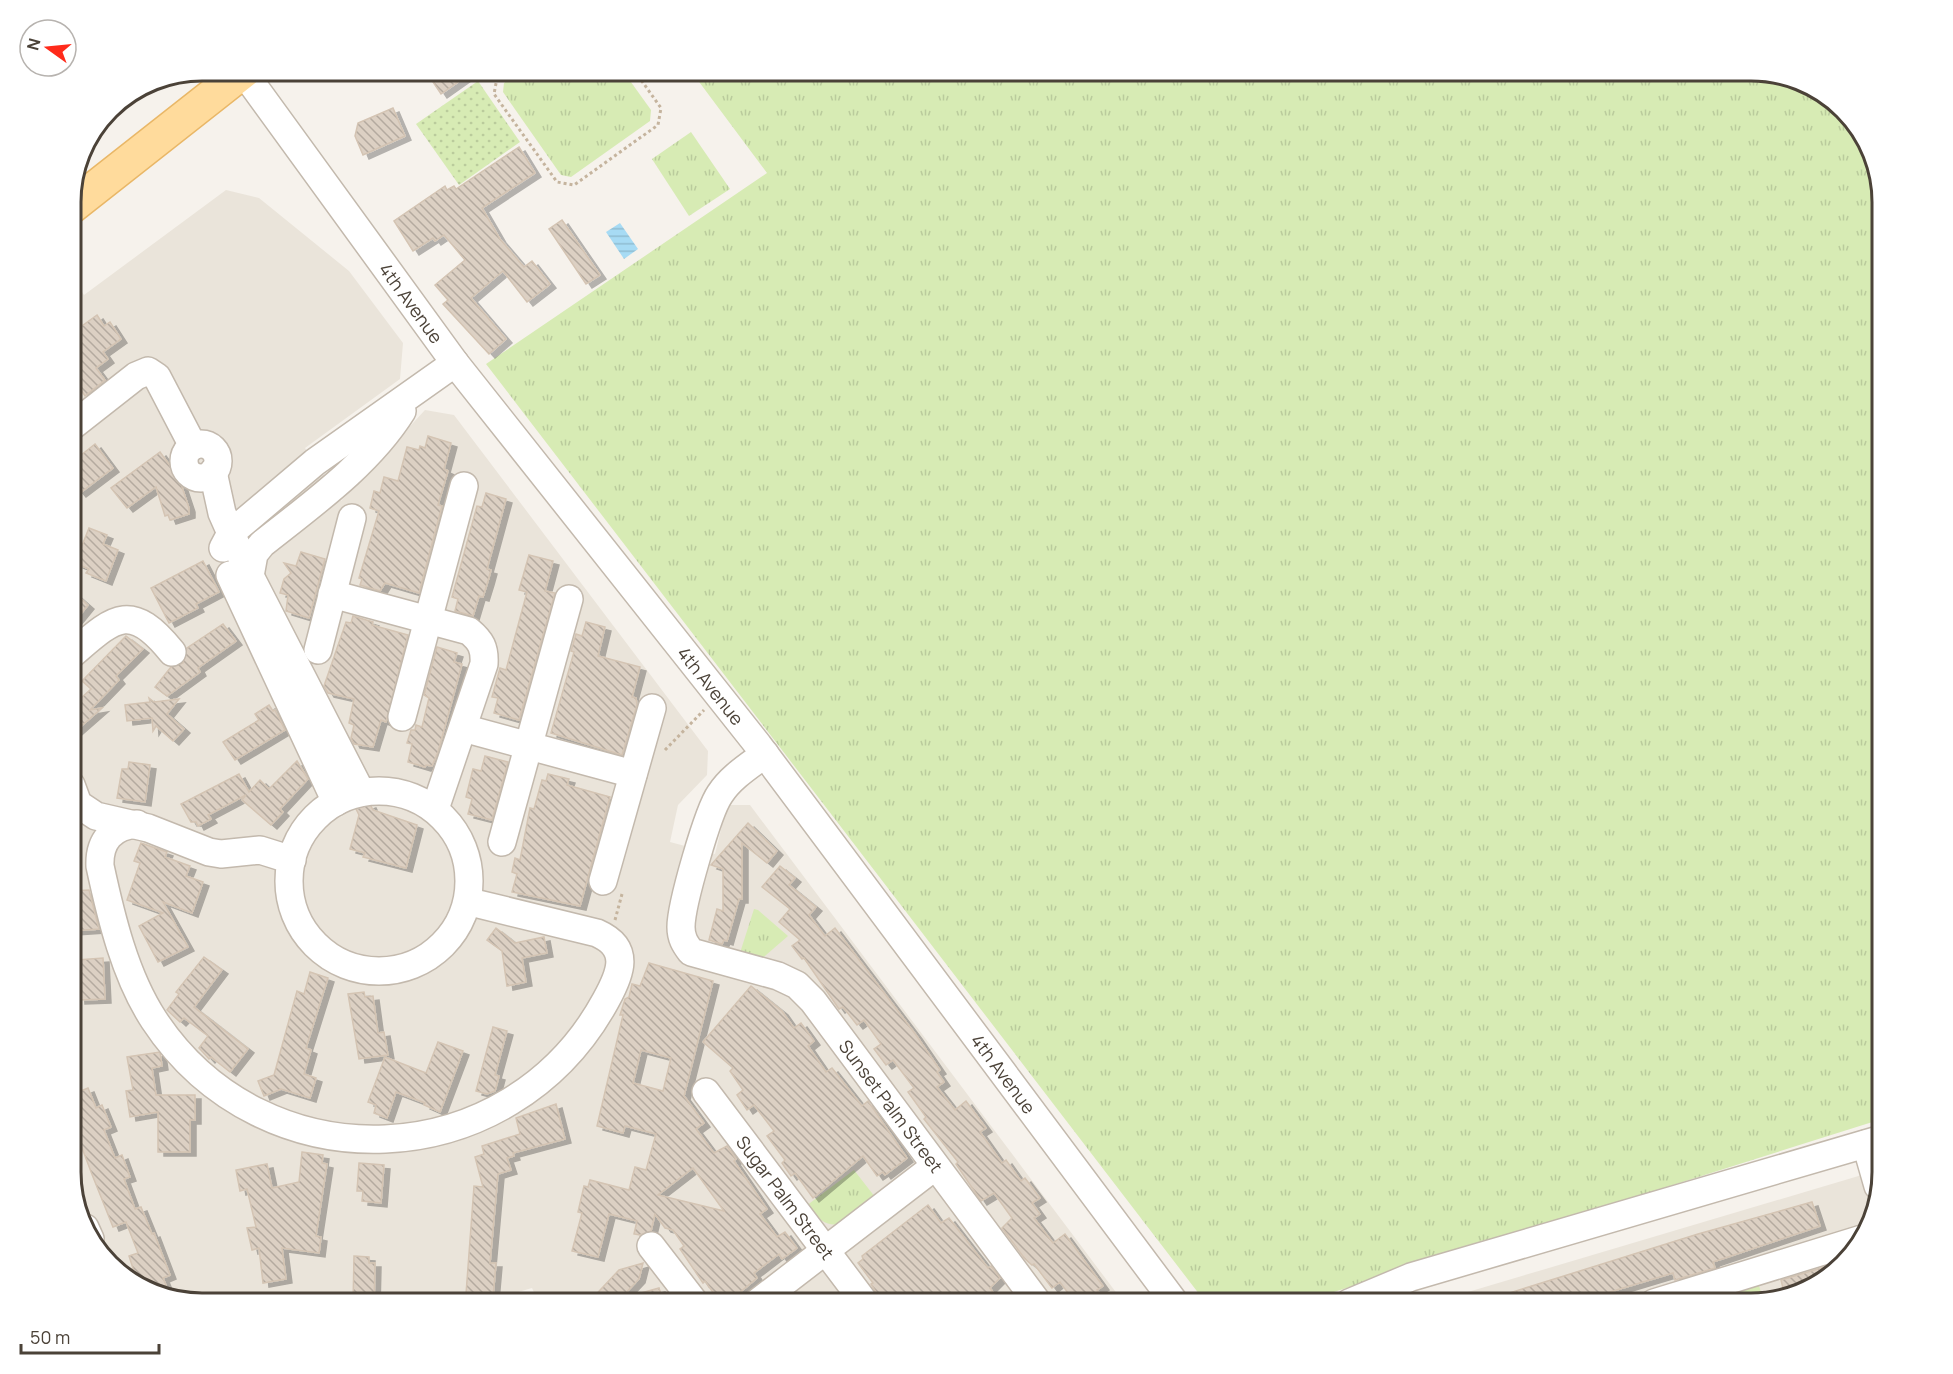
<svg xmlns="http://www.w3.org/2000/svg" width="1953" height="1374" font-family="Manrope,sans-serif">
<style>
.residential{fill:#eae4da}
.grass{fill:url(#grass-tufts)}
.park{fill:url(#park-dots)}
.water{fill:url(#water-rules)}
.building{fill:url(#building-back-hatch);stroke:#d4c4b3;stroke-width:1.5;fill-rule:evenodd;filter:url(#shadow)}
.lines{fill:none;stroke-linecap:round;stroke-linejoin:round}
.minor-casing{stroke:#c3b9ad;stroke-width:30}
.major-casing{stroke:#e9b767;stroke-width:36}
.path{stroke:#c5b49e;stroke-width:3;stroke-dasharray:3 3;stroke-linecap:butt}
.minor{stroke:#fff;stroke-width:27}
.major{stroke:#ffdb9c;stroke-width:33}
.labels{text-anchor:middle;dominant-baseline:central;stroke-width:4.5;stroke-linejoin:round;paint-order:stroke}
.street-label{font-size:18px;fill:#4b4238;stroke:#fff}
.rim{fill:none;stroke:#4b4238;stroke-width:3}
</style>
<defs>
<pattern id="grass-tufts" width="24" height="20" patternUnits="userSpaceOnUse" patternTransform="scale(1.5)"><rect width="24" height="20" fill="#d7ebb4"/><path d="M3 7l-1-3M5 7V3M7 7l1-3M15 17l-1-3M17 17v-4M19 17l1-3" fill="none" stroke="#bacb9c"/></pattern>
<pattern id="park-dots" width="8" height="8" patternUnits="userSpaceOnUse" patternTransform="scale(1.5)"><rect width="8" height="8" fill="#d7ebb4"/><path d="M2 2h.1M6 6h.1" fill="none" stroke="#bacb9c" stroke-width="1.8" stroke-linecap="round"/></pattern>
<pattern id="water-rules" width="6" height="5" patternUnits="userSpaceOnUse" patternTransform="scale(1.5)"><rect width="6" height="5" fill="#a7dbf4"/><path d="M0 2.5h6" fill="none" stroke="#91bdd2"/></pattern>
<pattern id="building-back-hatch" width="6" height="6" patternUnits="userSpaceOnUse" patternTransform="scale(1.5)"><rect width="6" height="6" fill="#dcd0c3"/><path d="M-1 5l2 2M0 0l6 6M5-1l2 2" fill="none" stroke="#b4aa9f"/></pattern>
<filter id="shadow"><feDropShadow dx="6" dy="4" stdDeviation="0" flood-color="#0004"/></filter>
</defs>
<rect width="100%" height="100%" fill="#f6f2ec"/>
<g class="residential">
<path d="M226,190L259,198L349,271L403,343L400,379L305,448L341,501L425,410L454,415L708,751L707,775L678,805L670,842L715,854L727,805H750L1124,1303H539L532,1288L480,1303H202L129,1281L88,1237L71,1180V277L84,295Z"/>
<path d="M1882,1169L1860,1245L1809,1290L1751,1303H1431Z"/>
</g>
<g class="grass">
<path d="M522,70L623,71L651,110L650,121L571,177L561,175L503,92L504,83Z"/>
<path d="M1751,70L1824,93L1865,137L1882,202V1119L1299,1303H1206L486,364L767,173L691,71Z"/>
<path d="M691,132L730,189L689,216L652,159Z"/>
<path d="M754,909L758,910L788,936L759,961L739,956Z"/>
<path d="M854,1170L875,1197C846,1220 836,1241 806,1206Z"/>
<path d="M1757,1280L1764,1301L1725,1303L1736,1300L1732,1287Z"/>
</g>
<path class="park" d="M478,81L520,142L459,185L416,124Z"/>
<path class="water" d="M620,223L638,249L624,259L606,232Z"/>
<g class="building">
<path d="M451,70H475L441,94L433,82Z"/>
<path d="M393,108L405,136L363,155L355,136L358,123Z"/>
<path d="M519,147L535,173L482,208L500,239L524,267L532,261L550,284L527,302L503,271L471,298L506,339L489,354L443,304L448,300L435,285L465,260L444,235L435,241L433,238L413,251L394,221L445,186L447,190L454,186L456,189Z"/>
<path d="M562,220L600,275L586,284L549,229Z"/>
<path d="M97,315L104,326L110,322L121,339L103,352L108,359L96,368L105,380L85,396L71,375V334Z"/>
<path d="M428,436L451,443L444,469L448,471L438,505L442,506L419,593L385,583L380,591L360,585L362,579L359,578L379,511L370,508L374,491L380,493L384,477L398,481L407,447L419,450L420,446L425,448Z"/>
<path d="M95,444L113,468L80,493L71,482V463Z"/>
<path d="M160,452L179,478L189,508V514L170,520L168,515L165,516L156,487L127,508L111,488Z"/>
<path d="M486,493L506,499L487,569L491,570L488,581L483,597L479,596L473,616L455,611L458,599L452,597L477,506L482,507Z"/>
<path d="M89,528L107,535L103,544L118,550L106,581L86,573L89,569L75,563Z"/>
<path d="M301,552L325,559L309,618L286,611L288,595L280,593L284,579L291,573L284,563L296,566Z"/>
<path d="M529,555L553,561L545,591L555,593L519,720L494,713L498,698L492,697L500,668L506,670L527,592L519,590Z"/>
<path d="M203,561L219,592L196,604L198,608L169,623L151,588Z"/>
<path d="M71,590L88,605L71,626Z"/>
<path d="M353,616L373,622L372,625L408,635L386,722L381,720L373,747L354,744L351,738L354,725L349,723L354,699L328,693L324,686L346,622L351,623Z"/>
<path d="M586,622L605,627L598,656L640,667L632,697L636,698L637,705L622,755L551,733L574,652L571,651L576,634L582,636Z"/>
<path d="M223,624L236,641L198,668L200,672L167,696L155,687L171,667L183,663L187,648Z"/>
<path d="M126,636L143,649L116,676L119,680L90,710L102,708L71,735V707L91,689L82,681Z"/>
<path d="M437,647L457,653L454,662L462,664L438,752L432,766L426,765L425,767L408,762L412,744L407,743L411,730H415L416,725L422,727L429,698L424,695Z"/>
<path d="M149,698L154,702L179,699L167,714L184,729L173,741L156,726L153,731L152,718L127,721L125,705L150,702Z"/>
<path d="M269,705L273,711L275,710L285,730L235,760L223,742L259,720L255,714Z"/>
<path d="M485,756L508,762L492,820L468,814L472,799L466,797L473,769L481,771Z"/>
<path d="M297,761L308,779L280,809L283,812L271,825L242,800L246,795L208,815L211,819L198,826L196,822H191L181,804L239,774L249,792L260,780L269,789Z"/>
<path d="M129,762L150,765L145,802L117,798L122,769H128Z"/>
<path d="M548,774L569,779L567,785L610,797L580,906L512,892L517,874L512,872L515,858L520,860L530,808L534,809L542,780L546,781Z"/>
<path d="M370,804L373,810L417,825L406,868L363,857L365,853L350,849L359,815L356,809Z"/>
<path d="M748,823L777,851L767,863L742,843V899H739L727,941L724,940L722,944L709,940L717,909L723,911V869L711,865Z"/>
<path d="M141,843L167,852L165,857L190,866L186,876L203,882L192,913L163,902L188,947L158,962L139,926L163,913L127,900L140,863L134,861Z"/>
<path d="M780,866L795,878L789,885L816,907L809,915L825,936L835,928L916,1035L940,1070L937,1072L944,1082L937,1087L955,1110L966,1101L986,1128L980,1132L1002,1163L1006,1160L1021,1181L1025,1178L1040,1198L1032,1203L1040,1214L1034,1218L1053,1243L1065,1234L1103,1286L1097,1290L1107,1304H1076L1060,1282L1052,1288L1034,1264L1032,1265L1025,1259L1002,1228L1012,1218L994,1193L981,1201L956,1164L958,1162L924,1119L926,1117L908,1092L914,1088L893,1060L886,1065L874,1049L881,1044L864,1020L857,1025L843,1007L839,1009L804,958L802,959L792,946L800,940L779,922L790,909L762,887Z"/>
<path d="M89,890L99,929L71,931V891Z"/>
<path d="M496,928L515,943L544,937L547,953L522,958L526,982L507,986L502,951L487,940Z"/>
<path d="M204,957L222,970L194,1007L248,1049L230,1072L211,1057L209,1059L199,1048L208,1036L184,1018L180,1022L167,1010L179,994L176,992Z"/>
<path d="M103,958L105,999L79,1000L77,960Z"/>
<path d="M649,963L713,981L684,1096L704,1123L696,1129L714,1153L727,1146L736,1159L734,1161L767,1209L760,1214L777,1237L785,1232L797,1248L782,1259L779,1254L754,1273L757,1278L726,1304H721L705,1281L703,1283L680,1249L684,1246L673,1230L665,1228L655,1214L651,1231L640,1235L634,1234L637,1221L609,1214L598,1257L572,1251L582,1213L578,1212L584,1186L588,1187L590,1180L629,1190L635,1167L646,1170L656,1134L625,1126L623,1133L597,1126L623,1015H620L625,999L629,997L632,984L640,986ZM641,1050L671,1058L663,1091L633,1083ZM693,1168L724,1211L658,1195Z"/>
<path d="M310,972L328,978L306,1048L311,1050L304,1074L316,1078L310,1098L281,1089L264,1096L258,1081L274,1075L297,991L304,994Z"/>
<path d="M751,986L782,1011L794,1028L801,1023L814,1041L808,1046L826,1072L832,1068L862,1106L868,1101L907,1158L885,1175L883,1172L877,1176L863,1156L813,1198L795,1173L791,1176L782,1163L785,1160L767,1136L774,1131L754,1105L747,1110L737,1095L743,1090L730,1071L733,1068L703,1042Z"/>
<path d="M364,992L365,997L373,996L378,1033L384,1032L388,1055L359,1059L348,994Z"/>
<path d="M493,1027L507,1031L495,1075L499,1076L495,1091L487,1094L476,1091Z"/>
<path d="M438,1042L463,1051L440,1112L424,1105L425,1103L396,1092L387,1118L374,1113L376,1105L368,1102L385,1057L426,1073Z"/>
<path d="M160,1052L162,1066L152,1068L156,1095H195V1120H190V1152H158V1112L130,1117L126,1091L133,1090L127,1057Z"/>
<path d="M88,1088L96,1108L102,1105L111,1127L104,1130L115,1158L122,1155L130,1177L124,1179L135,1209L141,1207L152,1234L154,1233L170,1275L163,1278L169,1293L138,1284L129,1256L138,1253L126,1222L113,1227L93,1177L71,1119V1095Z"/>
<path d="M556,1104L565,1139L513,1153L514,1156L507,1158L511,1170L498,1174L490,1263H496L493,1297L466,1294L474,1186L483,1187L475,1157L484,1154L482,1146L520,1134L516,1118Z"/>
<path d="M302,1152L323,1155L322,1163L327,1164L316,1236L321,1237L319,1253L282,1248L286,1279L263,1283L259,1248L252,1250L247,1228L256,1227L247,1189L240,1191L236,1170L267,1164L272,1188L299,1182Z"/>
<path d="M359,1163L384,1165L381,1203L362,1201L363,1191H357Z"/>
<path d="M1812,1202L1820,1226L1713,1262L1715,1268L1675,1280L1673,1273L1570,1304H1487V1300L1698,1234Z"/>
<path d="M928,1205L941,1223L949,1218L988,1268L991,1266L1000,1278L990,1288L1001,1304H892L886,1294L880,1299L871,1284L873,1283L858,1263L863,1259L862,1256Z"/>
<path d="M354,1256L369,1257V1263H375L374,1304H353Z"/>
<path d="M1841,1262L1809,1290L1785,1296L1781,1280Z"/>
<path d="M643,1263L639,1279L620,1299L659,1288L664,1304H620V1300L616,1304H587L619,1270Z"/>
</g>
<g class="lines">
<g class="minor-casing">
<g id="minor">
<path id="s1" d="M242,70L455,363L758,745L1175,1303"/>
<path d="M71,427L136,376L148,371L157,377L193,446"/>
<circle cx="201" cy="461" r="17"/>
<path d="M213,472L222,513L250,576L361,792"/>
<path d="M223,548L231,533L315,462L455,363"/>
<path d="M230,575L336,802"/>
<path d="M250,576L254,554L262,544C311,505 368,465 402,411"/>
<path d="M332,594L469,631C481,641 485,648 484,664L435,809"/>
<path d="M318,650L352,518"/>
<path d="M71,655C114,618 130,600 172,652"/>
<path d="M402,717L464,486"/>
<path d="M463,728L633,774"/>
<path id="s2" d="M765,754C749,766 731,777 720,794C708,811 681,905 681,927C681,938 685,944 691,952L778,976L797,985L813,1001L1038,1303"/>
<path d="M71,785L78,804L96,816L148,828L209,852L221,854L260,850L292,860"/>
<circle cx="379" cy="881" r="90"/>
<path d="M137,824C112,826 99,841 100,866C111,917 125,976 154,1020C264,1187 510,1177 606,1000C621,973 631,948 597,933L470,902"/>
<path d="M502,842L569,599"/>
<path d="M603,881L652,708"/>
<path id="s3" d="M706,1092L865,1303"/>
<path d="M1866,1144L1878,1186"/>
<path d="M85,1228L90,1239"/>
<path d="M651,1246L695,1303"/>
<path d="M757,1303L934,1167"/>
<path d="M1349,1303L1411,1277L1882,1139"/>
<path d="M1654,1303L1862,1239"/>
</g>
</g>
<g class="major-casing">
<path id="major" d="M71,207L245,70"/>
</g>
<g class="path">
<path d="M507,70L497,78L494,94L557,182L574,185L658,125L661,108L634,70"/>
<path d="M665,750L704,710"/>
<path d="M615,920L622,894"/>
</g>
<use href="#minor" class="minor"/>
<use href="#major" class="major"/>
</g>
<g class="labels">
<g class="street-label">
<text stroke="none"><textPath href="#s1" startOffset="288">4th Avenue</textPath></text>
<text stroke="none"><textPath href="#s1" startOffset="774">4th Avenue</textPath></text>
<text stroke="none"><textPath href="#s1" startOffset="1260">4th Avenue</textPath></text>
<text stroke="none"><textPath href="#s2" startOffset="492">Sunset Palm Street</textPath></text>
<text stroke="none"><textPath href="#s3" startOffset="132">Sugar Palm Street</textPath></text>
</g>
</g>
<path d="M0 0H1953V1374H0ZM202 81H1751A121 121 0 0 1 1872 202V1172A121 121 0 0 1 1751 1293H202A121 121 0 0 1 81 1172V202A121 121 0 0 1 202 81Z" fill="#fff" fill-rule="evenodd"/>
<path class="rim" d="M202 81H1751A121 121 0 0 1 1872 202V1172A121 121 0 0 1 1751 1293H202A121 121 0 0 1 81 1172V202A121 121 0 0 1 202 81Z"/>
<g transform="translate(48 48) rotate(285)"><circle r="28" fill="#ffffff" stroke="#b7b3af" stroke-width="1.5"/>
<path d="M0-4.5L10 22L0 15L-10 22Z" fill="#ff2a1a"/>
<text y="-9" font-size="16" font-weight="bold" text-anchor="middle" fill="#4b4238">N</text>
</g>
<path d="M21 1344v9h138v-9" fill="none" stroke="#4b4238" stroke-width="3"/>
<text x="30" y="1344" font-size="18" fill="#4b4238" stroke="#ffffff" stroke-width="4.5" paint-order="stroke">50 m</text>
</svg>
